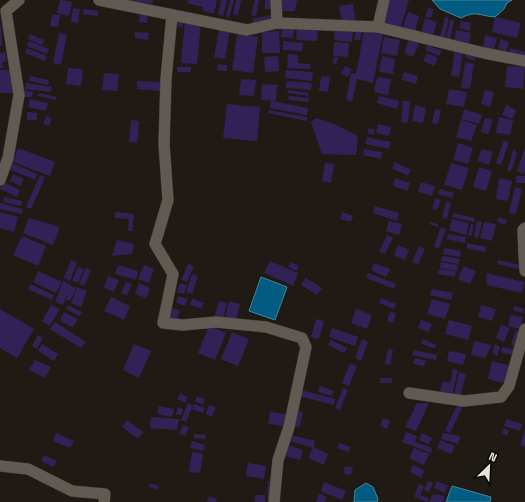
<svg xmlns="http://www.w3.org/2000/svg" width="525" height="502" font-family="'Space Grotesk',sans-serif">
<style>
.water{fill:#025c81;stroke:#46859d}
.building{fill:#322157}
.lines{fill:none;stroke-linecap:round;stroke-linejoin:round}
.street-casing{stroke:#3a3732;stroke-width:12}
.street{stroke:#605b52;stroke-width:11}
</style>
<rect width="100%" height="100%" fill="#1f1b14"/>
<g class="water">
<path d="M432,0H512L507,3L504,9L495,17C480,16 476,10 461,18L440,9Z"/>
<path d="M261,277L287,287L275,320L249,311Z"/>
<path d="M366,483L373,487L378,499L377,502H354L355,490Z"/>
<path d="M452,486L491,497L490,502H446Z"/>
</g>
<g class="building">
<path d="M60,0L72,2L69,16L57,13Z"/>
<path d="M132,0H153L152,4L132,1Z"/>
<path d="M188,0H217L214,14L203,11V7L187,3Z"/>
<path d="M221,0H227L223,16L218,14Z"/>
<path d="M230,0H234L229,18L226,17Z"/>
<path d="M236,0H241L238,15L233,14Z"/>
<path d="M255,0H259L256,16L251,15Z"/>
<rect x="265" y="0" width="9" height="9"/>
<path d="M281,0H297L295,11H280Z"/>
<path d="M388,0H409L400,30L381,24Z"/>
<path d="M353,4L355,20L342,22L339,6Z"/>
<path d="M73,8L80,9L78,23L71,22Z"/>
<path d="M428,8L434,9L431,18L425,17Z"/>
<path d="M84,9L98,11V16L83,14Z"/>
<path d="M408,12L419,16L415,31L403,27Z"/>
<path d="M140,13L148,14L147,23L139,22Z"/>
<path d="M52,14L60,15L58,27L50,26Z"/>
<path d="M272,15L273,19L253,23L252,19Z"/>
<path d="M445,17H449L445,38L440,37Z"/>
<path d="M495,17L521,23L517,38L492,32Z"/>
<path d="M177,18L184,19L182,27L176,26Z"/>
<path d="M425,18L437,22L433,36L421,32Z"/>
<path d="M450,20L454,21L450,40L446,39Z"/>
<path d="M185,21L201,23L197,64L181,63Z"/>
<path d="M461,21L471,23L470,31L459,28Z"/>
<path d="M0,26H1L2,46H0Z"/>
<path d="M282,28L294,29L293,38L281,37Z"/>
<path d="M297,28L318,29L317,41L296,40Z"/>
<path d="M219,29L230,30L225,59L214,57Z"/>
<path d="M335,29L353,31L352,42L334,40Z"/>
<path d="M357,29L362,30L360,41L354,39Z"/>
<path d="M456,30L471,33L469,43L454,40Z"/>
<path d="M279,31L280,53H262V32Z"/>
<path d="M364,31L383,34L373,83L357,79L352,102L346,100L351,73L356,74Z"/>
<path d="M135,32L149,33L148,40L135,38Z"/>
<path d="M59,33L67,34L61,65L53,63Z"/>
<path d="M30,34L44,40L42,45L28,39Z"/>
<path d="M237,34L258,37L253,73L232,70Z"/>
<path d="M485,35L497,38L494,50L483,47Z"/>
<path d="M384,37L400,40L397,56L381,53Z"/>
<path d="M501,39L509,42L506,52L498,49Z"/>
<path d="M409,40L419,44L413,57L404,53Z"/>
<path d="M29,41L49,49L47,54L27,46Z"/>
<path d="M283,41L303,43L302,51L283,50Z"/>
<path d="M334,42L349,43L348,57L333,56Z"/>
<path d="M427,45L442,51L439,56L425,50Z"/>
<path d="M27,48L47,56L45,61L25,53Z"/>
<path d="M510,48L525,52V57L509,53Z"/>
<path d="M455,49L463,51L459,77L451,76Z"/>
<path d="M5,52L7,61L2,63L4,68H0V53Z"/>
<path d="M427,53L438,58L434,66L423,61Z"/>
<path d="M466,53L476,57L475,61L465,57Z"/>
<path d="M288,54L298,55V63L310,64V69L287,68Z"/>
<path d="M278,56L279,71L265,72L264,57Z"/>
<path d="M382,56L395,59L393,74L379,72Z"/>
<path d="M334,57L338,58L336,64L332,63Z"/>
<path d="M465,62L474,64L470,89L461,88Z"/>
<path d="M218,64L227,65V71L217,70Z"/>
<path d="M345,66L352,69L348,77L341,74Z"/>
<path d="M507,66L525,67L523,89L505,87Z"/>
<rect x="177" y="67" width="14" height="5"/>
<path d="M68,68L83,69L81,86L66,84Z"/>
<path d="M0,70H13L12,93H0Z"/>
<path d="M286,70L313,72L312,81L285,78Z"/>
<path d="M404,72L418,76L416,84L402,80Z"/>
<path d="M104,73L119,74L117,91L102,90Z"/>
<path d="M30,76L49,80L48,85L29,81Z"/>
<path d="M321,76L330,77L328,92L319,91Z"/>
<path d="M377,77L391,79L388,95L374,92Z"/>
<path d="M241,79L256,80L254,96L239,95Z"/>
<path d="M137,81L162,82L161,91L137,89Z"/>
<path d="M286,81L312,83L311,90L286,88Z"/>
<path d="M26,83L52,87L51,92L25,89Z"/>
<path d="M262,84L277,85L276,101L261,100Z"/>
<path d="M449,89L467,92L464,107L446,104Z"/>
<path d="M22,90L33,92L32,97H22Z"/>
<path d="M288,90L309,93L308,96L287,93Z"/>
<path d="M485,90L494,92L490,107L481,104Z"/>
<path d="M39,93L57,97L56,100L38,96Z"/>
<path d="M289,96L309,98L308,102L288,100Z"/>
<path d="M379,96L399,101L397,109L377,103Z"/>
<path d="M30,99L48,103L46,111L28,107Z"/>
<path d="M271,101L308,108L307,115L270,108Z"/>
<path d="M403,101H410L408,123L401,122Z"/>
<path d="M227,104L260,107L257,141L223,138Z"/>
<path d="M415,105L426,108L423,123L412,121Z"/>
<path d="M506,105L516,110L513,119L502,115Z"/>
<path d="M435,109L441,110L438,124L432,123Z"/>
<path d="M464,109L482,115L479,124L461,119Z"/>
<path d="M269,110L307,117V121L268,113Z"/>
<path d="M27,112L37,113V120H27Z"/>
<path d="M46,116L52,118L49,126L43,124Z"/>
<path d="M499,117L513,120L510,135L496,133Z"/>
<path d="M316,118L334,124L358,136L356,155L322,154L311,122Z"/>
<path d="M485,118L493,120L488,134L481,132Z"/>
<path d="M131,120L139,121L137,143L129,142Z"/>
<path d="M461,120L477,125L471,141L456,137Z"/>
<path d="M378,124L391,127L389,136L376,133Z"/>
<path d="M369,128L375,130L374,135L367,133Z"/>
<path d="M367,137L391,142L389,149L365,144Z"/>
<path d="M504,140L509,142L501,165L496,163Z"/>
<path d="M458,143L473,148L468,164L453,160Z"/>
<path d="M525,147V170L524,174L517,171Z"/>
<path d="M18,148L55,162L50,176L13,162Z"/>
<path d="M514,148L517,154L511,171L507,170Z"/>
<path d="M364,149L382,152L381,159L363,155Z"/>
<path d="M482,149L493,152L489,165L477,161Z"/>
<path d="M395,162L411,170L408,176L392,168Z"/>
<path d="M12,163L37,174L35,180L9,169Z"/>
<path d="M325,163L334,164L331,183L322,181Z"/>
<path d="M451,163L469,168L462,190L444,185Z"/>
<path d="M479,167L492,171L486,191L473,187Z"/>
<path d="M13,174L24,179L21,186L10,181Z"/>
<path d="M40,175L45,177L31,209L26,207Z"/>
<rect x="516" y="176" width="9" height="7"/>
<path d="M395,178L410,183L407,191L393,186Z"/>
<path d="M499,178L512,181L508,201L496,199Z"/>
<path d="M3,182L20,190L17,197L0,189Z"/>
<path d="M421,182L435,186L432,196L418,192Z"/>
<path d="M515,187L522,189L516,214L509,213Z"/>
<path d="M440,189L454,193L452,198L438,194Z"/>
<path d="M4,197L22,201L21,206L3,202Z"/>
<path d="M435,198L441,200L437,210L432,209Z"/>
<path d="M446,202H451L447,219L442,218Z"/>
<path d="M0,203L23,209L22,214L0,209Z"/>
<path d="M375,206L399,213L397,221L373,213Z"/>
<path d="M0,212L18,217L14,232L0,228Z"/>
<path d="M115,212L134,214L132,231H128L129,219L115,218Z"/>
<path d="M342,212L353,216L351,222L340,219Z"/>
<path d="M453,213L475,218L474,222L452,217Z"/>
<path d="M499,217L507,220L505,225L497,222Z"/>
<path d="M29,218L60,227L53,245L23,233Z"/>
<path d="M452,219L469,223L466,235L449,230Z"/>
<path d="M389,221L402,224L399,235L386,231Z"/>
<path d="M477,221L482,222L478,238L474,237Z"/>
<path d="M430,222L438,224V227L429,224Z"/>
<path d="M484,222L496,224L492,241L480,238Z"/>
<path d="M471,224L474,225L471,236L468,235Z"/>
<path d="M441,227L446,229L439,248L434,247Z"/>
<path d="M448,234L466,237L465,243L447,239Z"/>
<path d="M387,235L393,238L385,254L379,252Z"/>
<path d="M22,236L46,246L38,266L13,255Z"/>
<path d="M117,240L134,244L132,254L112,256Z"/>
<path d="M467,243L486,247L485,252L467,248Z"/>
<path d="M398,245L409,250L405,260L394,255Z"/>
<path d="M419,246L425,249L418,264L412,262Z"/>
<path d="M444,248L461,251L460,257L443,254Z"/>
<path d="M442,256L460,259L459,264L441,261Z"/>
<path d="M71,260L77,262L70,281L64,278Z"/>
<path d="M498,260L520,265L519,269L497,264Z"/>
<path d="M270,261L298,273L293,286L264,273Z"/>
<path d="M290,262L299,266L297,271L288,267Z"/>
<path d="M441,262L458,265L457,271L440,268Z"/>
<path d="M374,263L390,269L386,277L371,270Z"/>
<path d="M188,264L194,266L187,282L181,280Z"/>
<path d="M118,265L138,271L136,280L115,274Z"/>
<path d="M144,265L154,269L149,283L138,279Z"/>
<path d="M464,266L476,271L470,284L458,279Z"/>
<path d="M78,267L84,269L78,283L72,281Z"/>
<path d="M86,268L91,270L84,286L79,284Z"/>
<path d="M439,269L456,271L455,277L438,274Z"/>
<path d="M38,271L62,282L56,293L33,282Z"/>
<path d="M368,273L396,284L394,289L366,278Z"/>
<path d="M486,273L524,282L522,293L487,285Z"/>
<path d="M192,274L198,276L192,294L186,292Z"/>
<path d="M108,276L119,280L114,292L104,288Z"/>
<path d="M306,278L322,288L317,295L301,285Z"/>
<path d="M63,281L71,285V286L76,288L70,301L66,300L69,291L63,305L55,302Z"/>
<path d="M126,282L132,284L127,295L121,293Z"/>
<path d="M139,283L150,288L146,298L135,294Z"/>
<path d="M180,283L187,285L184,294L177,292Z"/>
<path d="M30,284L54,295L52,300L28,289Z"/>
<path d="M77,287L87,291L81,307L71,303Z"/>
<path d="M432,289L453,293L451,300L430,295Z"/>
<path d="M178,296L188,299L185,306L176,303Z"/>
<path d="M111,297L130,306L124,320L104,311Z"/>
<path d="M192,298L204,303L202,309L190,305Z"/>
<path d="M381,298L396,304L394,309L379,303Z"/>
<path d="M432,299L450,304L445,319L427,314Z"/>
<path d="M219,301L227,303L223,320L214,318Z"/>
<path d="M229,301L240,304L236,320L225,317Z"/>
<path d="M51,305L60,309L50,326L42,321Z"/>
<path d="M68,305L82,312L79,316L66,309Z"/>
<path d="M481,305L496,309L492,321L478,317Z"/>
<path d="M514,306L524,309L523,313L513,310Z"/>
<path d="M171,308L180,310L176,322L167,320Z"/>
<path d="M0,309L34,329L17,358L0,348Z"/>
<path d="M356,309L372,315L367,329L351,323Z"/>
<path d="M64,312L78,319L73,327L60,321Z"/>
<path d="M390,312L396,313L393,323L387,321Z"/>
<path d="M510,315L523,317L520,329L508,326Z"/>
<path d="M316,319L324,321L319,339L311,337Z"/>
<path d="M421,320L432,324L429,332L418,328Z"/>
<path d="M449,320L472,326L468,340L445,334Z"/>
<path d="M55,322L86,342L81,348L50,329Z"/>
<path d="M501,325L510,328L504,342L496,338Z"/>
<path d="M209,326L226,333L215,360L198,353Z"/>
<path d="M332,328L358,337L355,346L329,337Z"/>
<path d="M515,331L521,333L517,347L511,345Z"/>
<path d="M232,332L249,339L238,366L221,359Z"/>
<path d="M38,335L43,338L37,349L32,346Z"/>
<path d="M362,339L368,342L361,361L355,358Z"/>
<path d="M423,339L436,345L435,349L421,343Z"/>
<path d="M331,340L347,348L344,353L328,345Z"/>
<path d="M474,341L492,345L485,358L471,355Z"/>
<path d="M42,344L58,354L54,361L38,351Z"/>
<path d="M134,344L151,351L139,378L123,370Z"/>
<path d="M495,344L500,347L497,356L492,353Z"/>
<path d="M502,347L516,350L515,355L501,353Z"/>
<path d="M388,349L393,350L390,365L385,364Z"/>
<path d="M414,350L437,355L436,360L412,355Z"/>
<path d="M449,351L466,354L463,365L447,361Z"/>
<path d="M415,358L426,361L424,366L413,364Z"/>
<path d="M35,360L51,367L45,378L29,370Z"/>
<path d="M492,361L511,366L507,384L488,379Z"/>
<path d="M350,363L357,366L349,386L342,383Z"/>
<path d="M453,369L458,370L452,395L447,394L448,389L446,396L439,394L443,381L450,383Z"/>
<path d="M459,372L466,374L460,397L454,396Z"/>
<rect x="380" y="378" width="12" height="5"/>
<path d="M320,386L334,391L332,396L318,392Z"/>
<path d="M343,388L348,390L340,410L335,408Z"/>
<path d="M301,390L335,399L334,405L299,396Z"/>
<path d="M180,393L188,397L185,403L177,399Z"/>
<path d="M197,396L205,399L203,405L195,401Z"/>
<path d="M188,403L193,405L186,422L181,420Z"/>
<path d="M417,403H429L416,431L405,427Z"/>
<path d="M194,404L205,408L203,413L192,409Z"/>
<path d="M458,404L463,406L450,433L445,430Z"/>
<path d="M209,405L216,407L212,417L206,414Z"/>
<path d="M159,406L174,409L172,417L157,414Z"/>
<path d="M178,407L183,409L181,415L176,414Z"/>
<path d="M296,411L303,412L300,427L294,426Z"/>
<path d="M270,412L286,414L284,426L268,424Z"/>
<path d="M151,417L179,419L177,430L150,428Z"/>
<path d="M383,418L390,421L387,429L380,426Z"/>
<path d="M506,419L522,424L520,431L504,426Z"/>
<path d="M127,420L143,432L138,439L122,427Z"/>
<path d="M183,425L189,427L185,436L179,433Z"/>
<path d="M504,428L509,431L507,436L502,434Z"/>
<path d="M525,429V447L520,445Z"/>
<path d="M406,432L417,436L415,442L432,448L431,453L402,442Z"/>
<path d="M56,433L74,441L70,448L53,441Z"/>
<path d="M422,433L432,438L429,444L419,440Z"/>
<path d="M443,433L460,436L459,444L441,439Z"/>
<path d="M194,434L206,435L205,439L194,438Z"/>
<path d="M292,435L315,441L313,448L290,441Z"/>
<path d="M440,440L455,446L451,454L437,448Z"/>
<path d="M192,441L205,445L203,451L190,448Z"/>
<path d="M339,443L351,447L348,452L337,448Z"/>
<path d="M288,445L303,450L300,460L285,456Z"/>
<path d="M313,447L328,454L324,465L308,458Z"/>
<path d="M414,448L429,454L424,465L409,458Z"/>
<path d="M192,452L203,454L200,473L189,472Z"/>
<path d="M44,455L57,461L53,467L41,461Z"/>
<path d="M248,463L266,466L264,479L246,476Z"/>
<path d="M413,465L425,471L421,478L410,472Z"/>
<path d="M345,466L353,468L351,475L343,473Z"/>
<path d="M268,481H272L270,499H267Z"/>
<path d="M428,481L433,483L429,492L424,489Z"/>
<path d="M437,481L448,486L445,493L434,488Z"/>
<path d="M324,482L346,491L342,500L321,491Z"/>
<path d="M150,483L159,486L158,490L148,487Z"/>
<path d="M419,484L424,486L420,495L429,498L427,502L414,497Z"/>
<path d="M319,493L327,497L325,502H316Z"/>
<path d="M433,494L445,496L443,502H429Z"/>
<rect x="255" y="495" width="10" height="7"/>
<path d="M209,496L217,499L216,502H207Z"/>
</g>
<g class="lines">
<g class="street-casing">
<g id="street">
<path d="M99,0L247,30L277,23L378,27L484,53L525,61"/>
<path d="M276,0L277,23"/>
<path d="M172,15L166,79L164,144L168,200L155,244L173,274L163,323L183,325L216,322L266,327L302,338L306,347L289,427L278,460L274,502"/>
<path d="M378,27L384,0"/>
<path d="M0,180L8,158L19,95L6,11L19,0"/>
<path d="M525,228L523,230L524,255L525,271"/>
<path d="M409,393L464,401L501,397L509,386L525,329"/>
<path d="M0,466L28,469L72,491L105,494L104,502"/>
</g>
</g>
<use href="#street" class="street"/>
</g>
<g transform="translate(489 466) rotate(24)" stroke="#080604" stroke-width="3" paint-order="stroke">
<path d="M0-3L7 15L0 10L-7 15Z" fill="#e6e4de"/>
<text y="-6" font-size="11" font-weight="bold" text-anchor="middle" fill="#e6e4de">N</text>
</g>
</svg>
